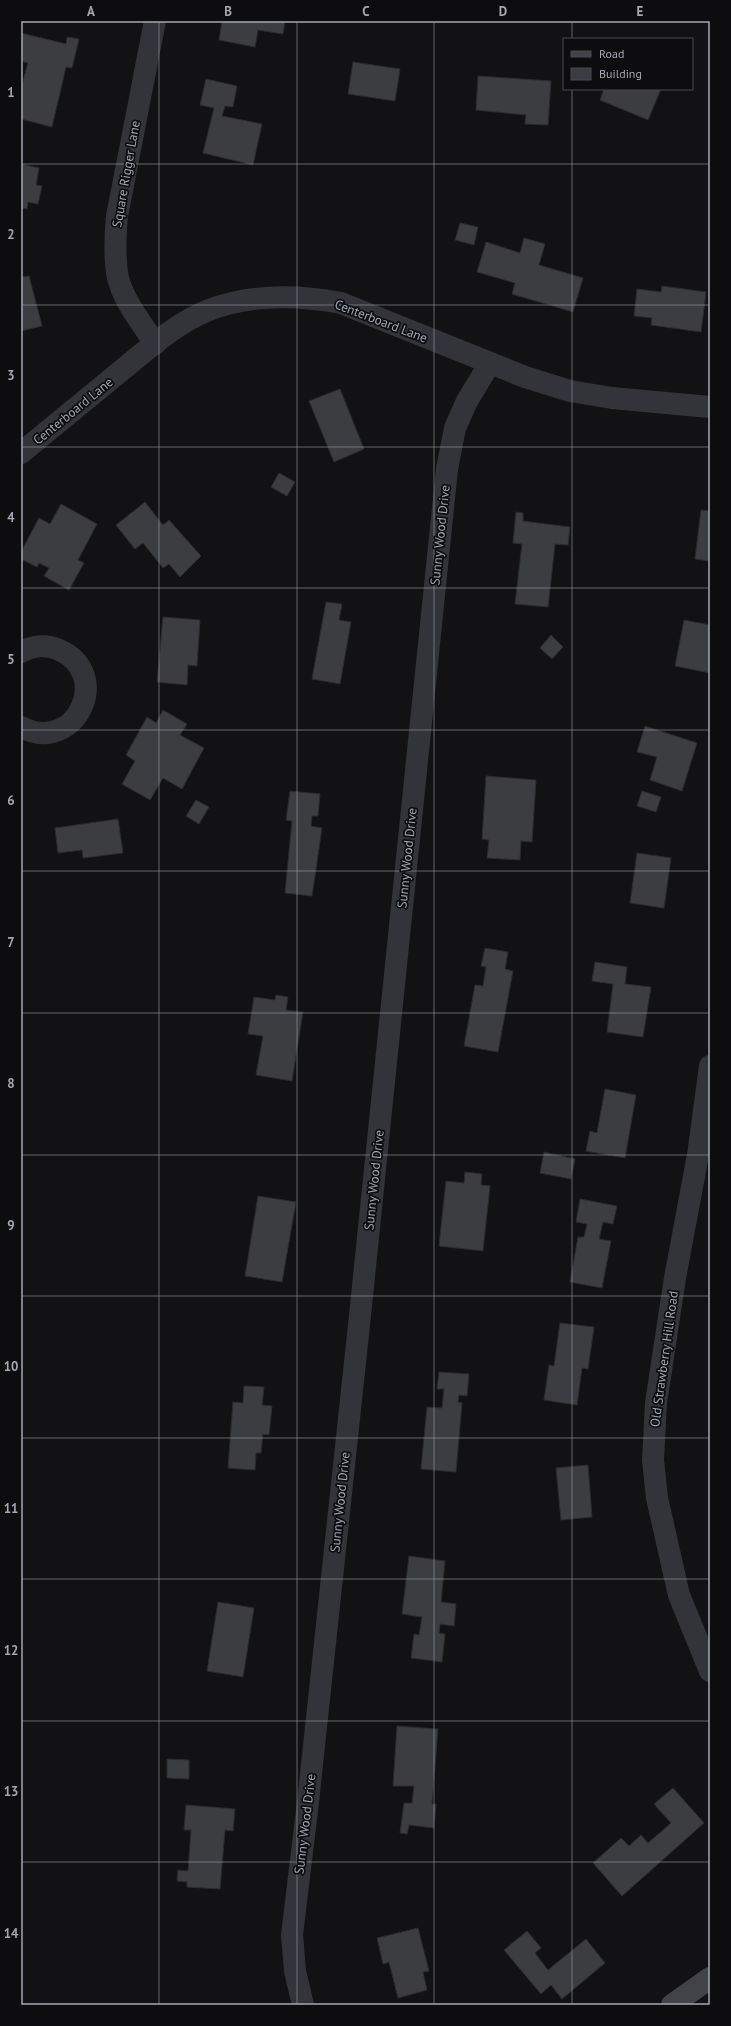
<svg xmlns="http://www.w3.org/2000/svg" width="731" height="2026" font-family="'PT Sans',sans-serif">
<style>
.building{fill:#3c3d41;stroke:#2c2c30}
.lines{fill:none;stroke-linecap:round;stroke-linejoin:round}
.street{stroke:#333439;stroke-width:22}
.secondary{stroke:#414349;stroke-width:22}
.grid{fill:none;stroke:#a3a8b5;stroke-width:1;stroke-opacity:0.55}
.labels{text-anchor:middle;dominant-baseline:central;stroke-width:3.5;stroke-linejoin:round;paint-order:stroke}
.street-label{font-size:13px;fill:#a3a8b5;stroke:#0d0d0f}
.neatline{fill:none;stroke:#a3a8b5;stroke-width:1.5}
.grid-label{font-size:13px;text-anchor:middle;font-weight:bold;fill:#a3a8b5}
</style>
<rect width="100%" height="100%" fill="#121214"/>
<g class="building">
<path d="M222,21H285L283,34L258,30L255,47L219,40Z"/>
<path d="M21,33L66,44L67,37L79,39L72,68L66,67L52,127L21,119V88L28,63L21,61Z"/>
<path d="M353,62L400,69L395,101L348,94Z"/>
<path d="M478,76L551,81L548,125L525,124L526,115L476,110Z"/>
<path d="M206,79L237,86L233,107L225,106L222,116L262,124L253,165L203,153L214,108L200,105Z"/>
<path d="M604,89H661L648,120L600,100Z"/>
<path d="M21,164L39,168L36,185L42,186L38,204L28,202L27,209L21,208Z"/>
<path d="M460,223L478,227L474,245L455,240Z"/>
<path d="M524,238L545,244L539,265L583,278L573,312L512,294L515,283L477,272L486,242L520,253Z"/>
<path d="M29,276L42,326L21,331V277Z"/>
<path d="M662,286L706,292L701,332L651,325L652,318L634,316L637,289L661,292Z"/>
<path d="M340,389L364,449L334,462L309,401Z"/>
<path d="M279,473L295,482L287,496L271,487Z"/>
<path d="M145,502L163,525L169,520L201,556L180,577L169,564L163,568L143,543L135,549L116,525Z"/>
<path d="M61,504L97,524L78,560L84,563L69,590L44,576L49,568L39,563L37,567L21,559V552L39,518L50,524Z"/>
<path d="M701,510L710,511V561L695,559Z"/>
<path d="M516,512L523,513V521L570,527L568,545L555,544L548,607L515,604L522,544L513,543Z"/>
<path d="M326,602L342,604L339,620L351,622L340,684L312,679Z"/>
<path d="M163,617L200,620L197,666L188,665L187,685L157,682Z"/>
<path d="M684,620L710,625V673L675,666Z"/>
<path d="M551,635L563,647L552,659L540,648Z"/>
<path d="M163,710L187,724L180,735L204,748L182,789L163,778L150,800L122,784L135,761L126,755L147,717L156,723Z"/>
<path d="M645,726L697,743L682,791L650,780L657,757L637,752Z"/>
<path d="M486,776L536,780L532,842L521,841L520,860L487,858L489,840L482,839Z"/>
<path d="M290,791L320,794L318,816H312L311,826L322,828L312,896L285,893L292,821L286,820Z"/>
<path d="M642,791L661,797L656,812L637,806Z"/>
<path d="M196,800L209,807L199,824L186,816Z"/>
<path d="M118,819L123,853L83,858L82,850L58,853L55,828Z"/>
<path d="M637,853L671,858L664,908L630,903Z"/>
<path d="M485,948L508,952L505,969L513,971L498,1052L464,1046L475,985L483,986L486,967L481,966Z"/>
<path d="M595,962L627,967L625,984L651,987L643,1037L607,1032L613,984L592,981Z"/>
<path d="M276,995L288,997L286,1010L303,1012L292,1081L256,1075L263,1036L248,1034L254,997L275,1000Z"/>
<path d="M605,1089L636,1095L625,1158L586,1151L590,1131L597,1133Z"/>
<path d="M544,1152L575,1159L571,1179L540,1173Z"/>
<path d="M465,1172L482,1174L481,1185L490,1186L483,1251L439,1246L446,1181L464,1183Z"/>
<path d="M258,1196L296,1202L282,1282L245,1276Z"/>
<path d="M580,1199L617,1206L613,1224L603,1222L599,1239L611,1241L602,1288L570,1282L578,1237H584L587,1224L576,1222Z"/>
<path d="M560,1323L594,1327L588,1369L582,1368L577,1405L544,1400L549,1365L554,1366Z"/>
<path d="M439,1372L469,1374L467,1396L459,1395L458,1402L462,1403L456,1472L421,1469L427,1407L442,1408L444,1389H437Z"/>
<path d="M244,1386L264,1387L262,1405L272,1406L269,1435L263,1434L261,1453H256L255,1470L228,1468L233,1402L243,1403Z"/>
<path d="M588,1465L592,1517L561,1520L556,1468Z"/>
<path d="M409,1556L445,1561L441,1602L456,1604L454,1626L440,1624L439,1633L445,1634L442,1662L411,1658L414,1634L419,1635L422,1617L402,1614Z"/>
<path d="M218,1602L254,1608L243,1677L207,1671Z"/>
<path d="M397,1726L438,1729L432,1804H436L434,1828L409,1825L407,1834L400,1833L404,1803H412L414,1786H393Z"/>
<path d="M167,1759L189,1760V1779L167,1778Z"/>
<path d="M673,1788L704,1823L622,1896L593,1863L621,1838L629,1846L641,1835L648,1843L671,1823L654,1804Z"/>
<path d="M186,1805L235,1809L233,1831L225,1830L220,1889L187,1887V1882L177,1881L178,1870L188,1871L191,1830H184Z"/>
<path d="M418,1928L429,1971L423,1972L427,1990L398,1998L389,1962L383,1964L377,1938Z"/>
<path d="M527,1931L541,1948L535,1953L548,1970L586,1939L605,1963L562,1999L551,1985L541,1994L504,1950Z"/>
</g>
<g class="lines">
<g class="street">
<path d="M155,344C142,323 124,302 118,278C114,258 115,237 117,216L155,21"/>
<path d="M21,453C55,425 88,398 122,370C149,348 176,323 209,310C251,294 298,295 341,303L525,377L570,391L612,398L710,407"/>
<path d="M21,652C31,646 46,644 57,649C115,672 76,756 21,727"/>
<path d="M710,1066L698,1155L675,1278L656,1403L653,1460L657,1498L679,1595L710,1671"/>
<path d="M303,2005L295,1971L292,1935L308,1802L359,1325L447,469L455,428L467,401L490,363"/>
</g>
<path class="secondary" d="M672,2005L710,1978"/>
</g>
<path class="grid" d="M159,21V2005M297,21V2005M434,21V2005M572,21V39M572,89V2005M21,164H710M21,305H710M21,447H710M21,588H710M21,730H710M21,871H710M21,1013H710M21,1155H710M21,1296H710M21,1438H710M21,1579H710M21,1721H710M21,1862H710"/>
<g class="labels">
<g class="street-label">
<text transform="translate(126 174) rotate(-80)">Square Rigger Lane</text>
<text transform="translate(381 321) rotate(21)">Centerboard Lane</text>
<text transform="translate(73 411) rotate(-39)">Centerboard Lane</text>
<text transform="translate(440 535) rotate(-84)">Sunny Wood Drive</text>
<text transform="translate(407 858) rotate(-84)">Sunny Wood Drive</text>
<text transform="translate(374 1180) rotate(-84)">Sunny Wood Drive</text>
<text transform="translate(664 1359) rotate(-82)">Old Strawberry Hill Road</text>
<text transform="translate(340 1502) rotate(-84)">Sunny Wood Drive</text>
<text transform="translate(305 1824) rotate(-83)">Sunny Wood Drive</text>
</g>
</g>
<rect width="731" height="2026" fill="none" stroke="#0d0d0f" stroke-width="44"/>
<rect x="563" y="38" width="130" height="52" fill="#0d0d0f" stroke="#494b51"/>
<rect x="571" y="51" width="20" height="6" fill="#414349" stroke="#494b51"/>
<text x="599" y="58" font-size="12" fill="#a3a8b5">Road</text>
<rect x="571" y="68" width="20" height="12" fill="#3c3d41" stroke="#494b51"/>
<text x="599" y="78" font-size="12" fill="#a3a8b5">Building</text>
<rect x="22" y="22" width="687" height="1982" class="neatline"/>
<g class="grid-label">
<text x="91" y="16">A</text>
<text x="228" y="16">B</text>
<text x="366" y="16">C</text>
<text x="503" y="16">D</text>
<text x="640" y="16">E</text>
<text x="11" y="97">1</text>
<text x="11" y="239">2</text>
<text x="11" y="380">3</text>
<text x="11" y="522">4</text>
<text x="11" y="664">5</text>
<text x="11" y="805">6</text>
<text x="11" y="947">7</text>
<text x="11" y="1088">8</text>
<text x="11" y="1230">9</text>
<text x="11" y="1371">10</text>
<text x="11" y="1513">11</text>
<text x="11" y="1655">12</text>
<text x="11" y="1796">13</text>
<text x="11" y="1938">14</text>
</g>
</svg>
